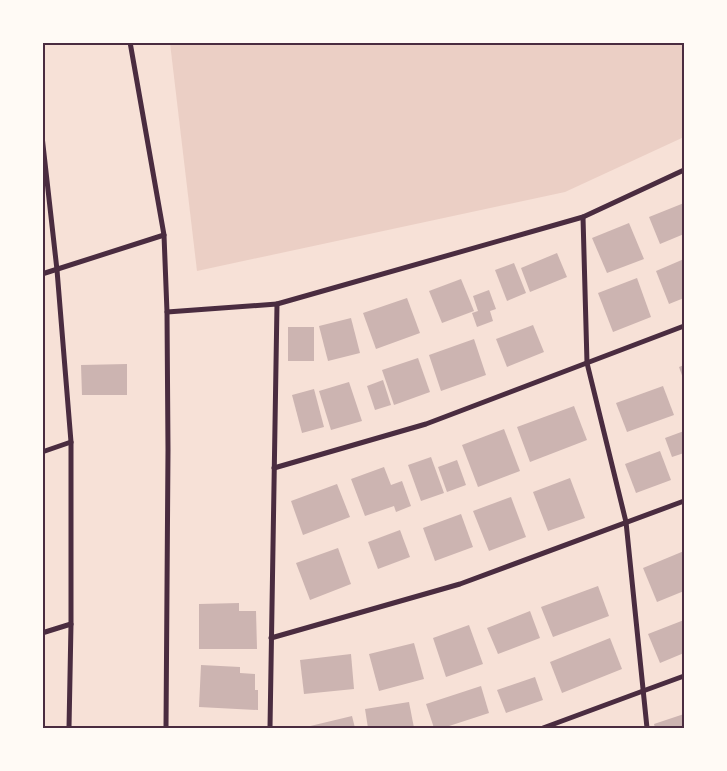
<svg xmlns="http://www.w3.org/2000/svg" width="727" height="771" font-family="'Archivo Narrow',sans-serif">
<style>
.green{fill:#ebcfc5}
.building{fill:#ccb4b1}
.lines{fill:none;stroke-linecap:round;stroke-linejoin:round}
.minor{stroke:#4a2c40;stroke-width:5}
.neatline{fill:none;stroke:#4a2c40;stroke-width:2}
</style>
<rect width="100%" height="100%" fill="#f7e1d7"/>
<path class="green" d="M170,43H684V137L565,192L197,271Z"/>
<g class="building">
<path d="M684,203V234L660,244L649,217Z"/>
<path d="M629,223L644,259L607,273L592,238Z"/>
<path d="M557,253L567,277L530,292L521,268Z"/>
<path d="M684,259V298L669,304L656,271Z"/>
<path d="M514,263L526,293L507,301L495,270Z"/>
<path d="M637,278L651,317L613,332L598,293Z"/>
<path d="M461,279L474,311L442,323L429,291Z"/>
<path d="M489,290L496,309L490,311L493,321L477,327L472,313L478,311L473,296Z"/>
<path d="M407,298L420,333L376,349L363,313Z"/>
<path d="M351,318L360,353L328,361L319,326Z"/>
<path d="M533,325L544,352L507,367L496,339Z"/>
<rect x="288" y="327" width="26" height="34"/>
<path d="M474,339L486,375L441,391L429,355Z"/>
<path d="M418,358L430,392L394,405L382,370Z"/>
<path d="M127,364V395H82L81,365Z"/>
<path d="M684,365V381L679,367Z"/>
<path d="M383,380L391,405L375,410L367,386Z"/>
<path d="M349,382L362,421L331,430L319,391Z"/>
<path d="M663,386L674,415L627,432L616,403Z"/>
<path d="M314,389L324,427L302,433L292,395Z"/>
<path d="M574,406L587,440L530,462L517,427Z"/>
<path d="M504,429L520,471L478,487L462,445Z"/>
<path d="M684,431V453L672,457L665,438Z"/>
<path d="M660,451L671,480L636,493L625,464Z"/>
<path d="M431,457L444,493L421,501L408,465Z"/>
<path d="M457,460L466,485L447,492L438,467Z"/>
<path d="M384,467L391,485L402,481L411,506L396,512L394,506L365,516L351,479Z"/>
<path d="M570,478L585,518L548,531L533,492Z"/>
<path d="M337,484L350,517L303,535L291,501Z"/>
<path d="M511,497L526,537L489,551L473,511Z"/>
<path d="M461,514L473,547L435,561L423,528Z"/>
<path d="M400,530L410,557L378,569L368,542Z"/>
<path d="M338,548L351,584L310,600L296,563Z"/>
<path d="M684,551V591L657,602L643,568Z"/>
<path d="M598,586L609,616L553,637L541,607Z"/>
<path d="M239,603V611H256L257,649H199V604Z"/>
<path d="M530,611L540,638L498,654L487,628Z"/>
<path d="M684,620V653L660,663L648,634Z"/>
<path d="M469,625L483,664L446,677L433,638Z"/>
<path d="M610,638L622,669L562,693L550,662Z"/>
<path d="M414,643L424,679L379,691L369,654Z"/>
<path d="M351,654L354,689L304,694L300,660Z"/>
<path d="M201,665L240,667V673L255,674V690H258V710L199,707Z"/>
<path d="M535,677L543,700L506,713L497,690Z"/>
<path d="M481,686L489,713L443,728H434L426,704Z"/>
<path d="M409,702L414,728H368L365,709Z"/>
<path d="M684,714V728H655L654,724Z"/>
<path d="M352,716L355,728H302Z"/>
</g>
<g class="lines">
<g class="minor">
<path d="M130,42L164,235L167,312L168,450L166,728"/>
<path d="M42,136L57,270L71,442V624L69,728"/>
<path d="M583,217L587,363L626,522L647,728"/>
<path d="M42,274L164,235"/>
<path d="M277,304L583,217L684,170"/>
<path d="M167,312L277,304L270,728"/>
<path d="M42,452L71,442"/>
<path d="M274,468L426,424L684,326"/>
<path d="M42,633L71,624"/>
<path d="M271,638L460,584L684,501"/>
<path d="M543,728L643,691L684,676"/>
</g>
</g>
<rect width="727" height="771" fill="none" stroke="#fffaf5" stroke-width="88"/>
<rect x="44" y="44" width="639" height="683" class="neatline"/>
</svg>
